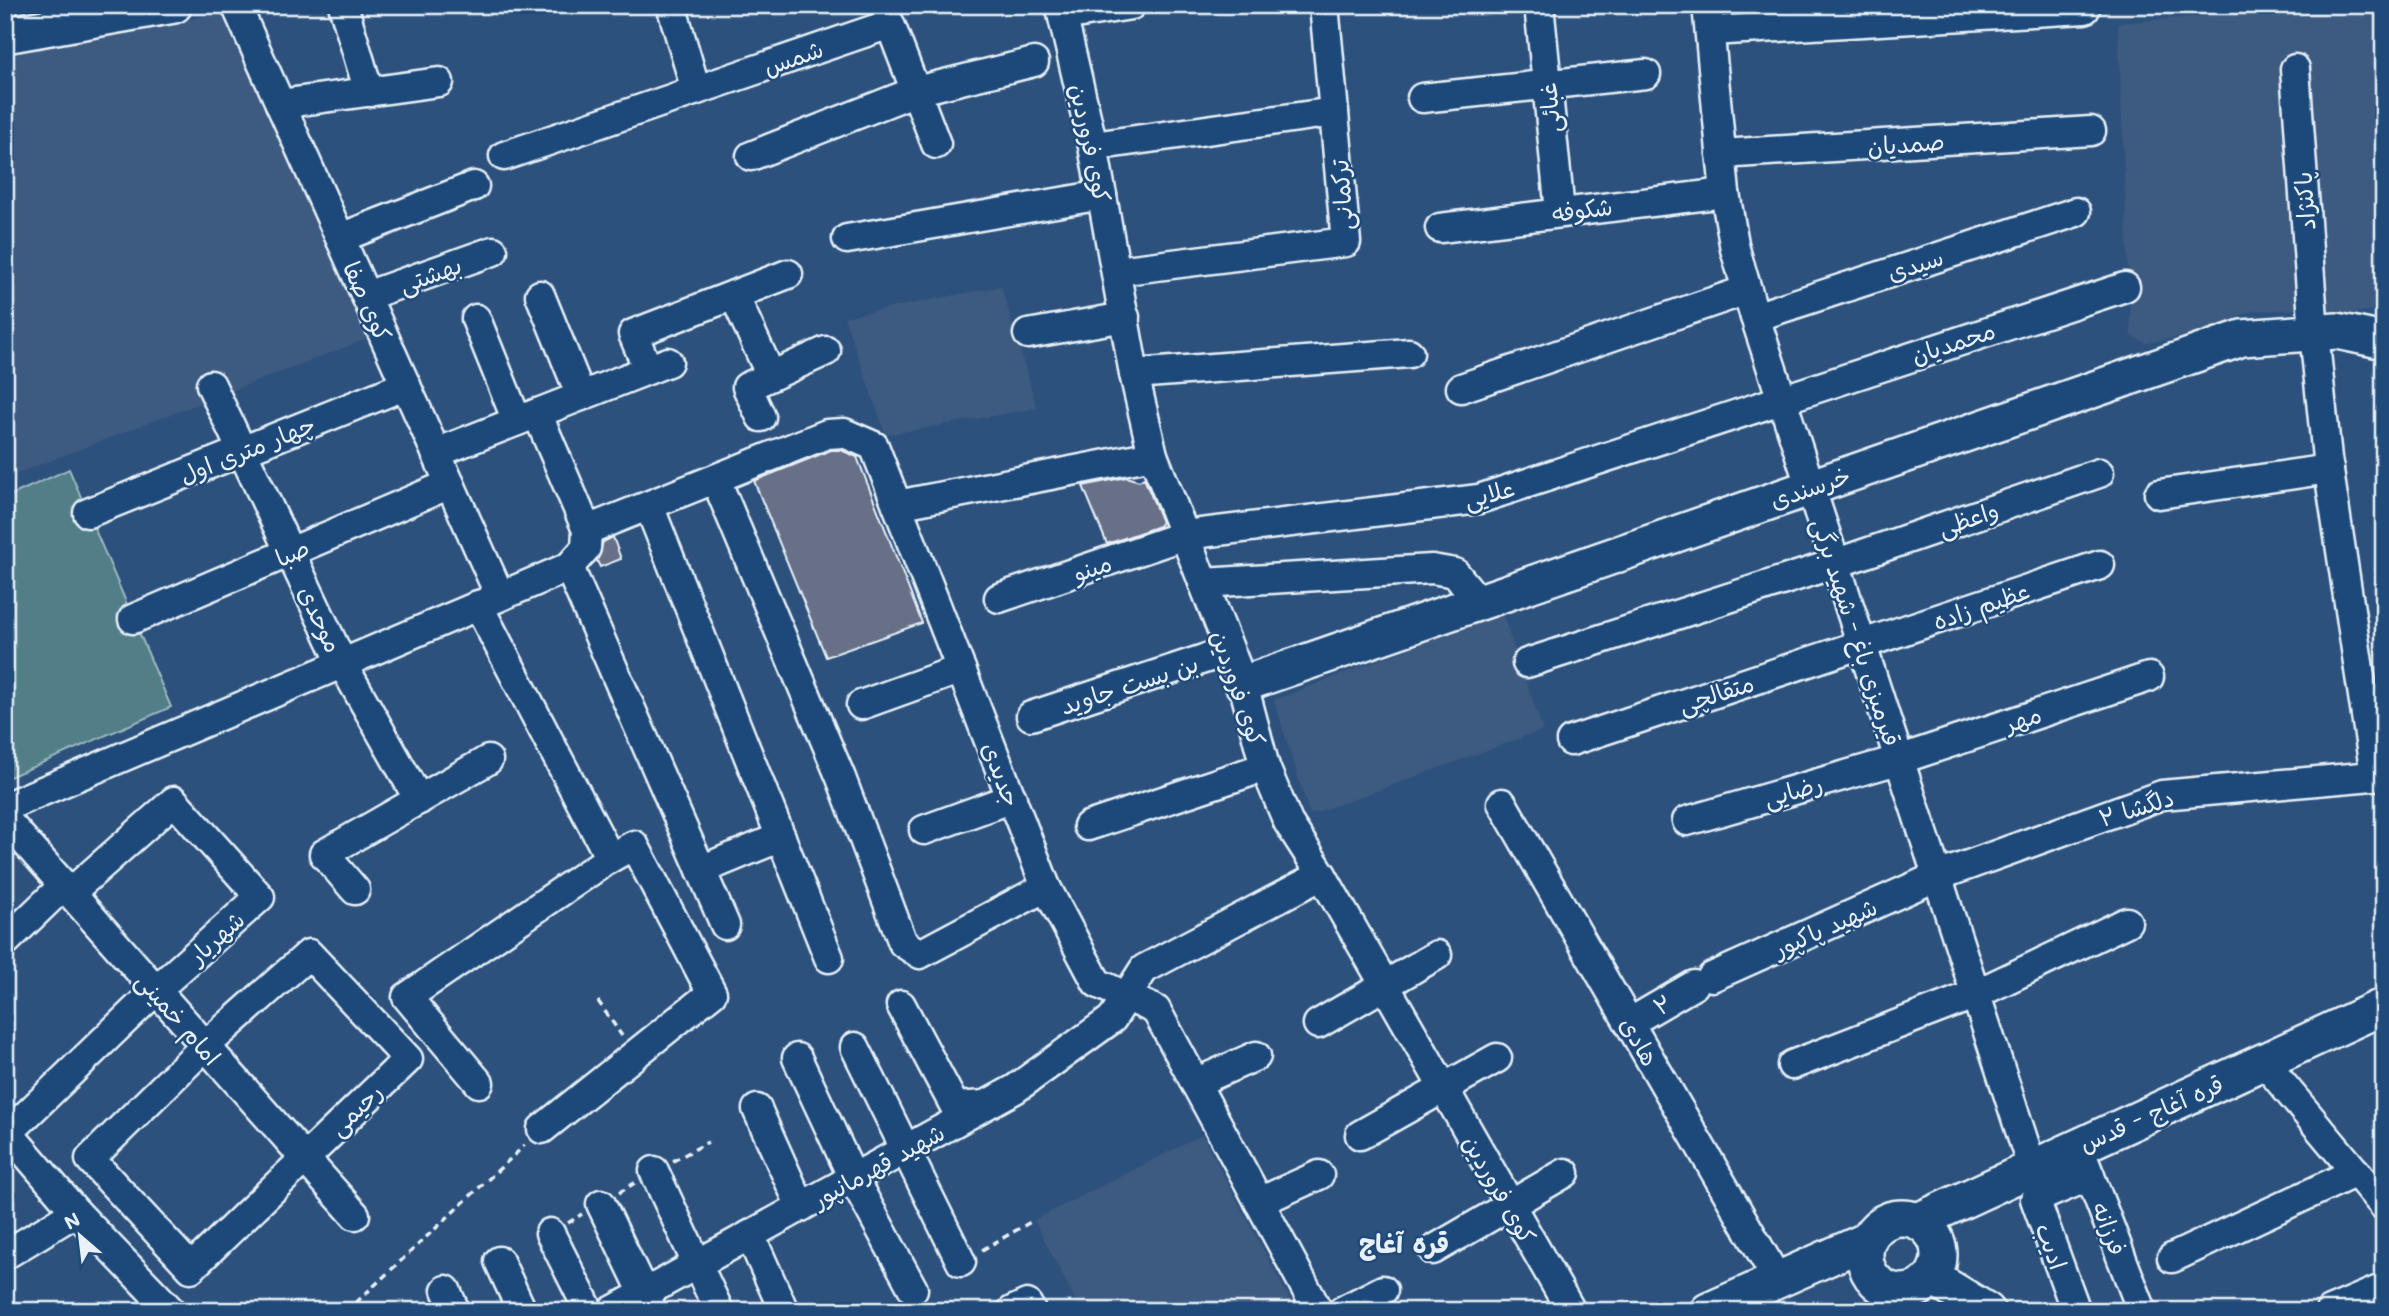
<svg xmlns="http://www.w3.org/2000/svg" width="2389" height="1316" font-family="Mali,'Playpen Sans Arabic',sans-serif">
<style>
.built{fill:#3e5a80}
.green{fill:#517e87;stroke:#9cb8c0;stroke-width:2}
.building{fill:#676f88;stroke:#e8f1f8;stroke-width:2}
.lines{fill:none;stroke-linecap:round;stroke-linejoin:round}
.minor-casing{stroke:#e8f1f8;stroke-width:33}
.major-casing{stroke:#e8f1f8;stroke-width:40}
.path{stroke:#e8f1f8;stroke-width:3.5;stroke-dasharray:7 5;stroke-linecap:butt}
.minor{stroke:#1f4a7a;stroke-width:28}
.major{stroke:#1f4a7a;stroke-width:35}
.labels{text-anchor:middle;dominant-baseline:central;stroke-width:5;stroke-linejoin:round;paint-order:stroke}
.street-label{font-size:24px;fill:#e8f1f8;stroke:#1f4a7a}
.neighbourhood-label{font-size:26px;font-weight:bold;fill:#e8f1f8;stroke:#1f4a7a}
</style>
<rect width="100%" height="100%" fill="#2d517d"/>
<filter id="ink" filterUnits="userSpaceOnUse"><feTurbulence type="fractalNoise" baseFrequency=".0143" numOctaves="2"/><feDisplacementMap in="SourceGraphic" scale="14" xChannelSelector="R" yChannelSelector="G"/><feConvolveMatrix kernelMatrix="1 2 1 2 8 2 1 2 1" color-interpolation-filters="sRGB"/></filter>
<g filter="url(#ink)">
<g class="built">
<path d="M2338,5H2384V309L2352,313L2299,309L2251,311L2202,333L2146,343L2131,336L2118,23Z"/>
<path d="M224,13L369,338L5,478V53Z"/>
<path d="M1001,286L1037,408L886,435L844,317Z"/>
<path d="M1502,613L1543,730L1310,815L1274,700Z"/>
<path d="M1202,1135L1296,1311H1081L1034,1220Z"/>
</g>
<path class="green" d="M69,469L171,707L5,779V498Z"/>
<g class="building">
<path d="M831,450H841L857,457L922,623L826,657L754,481Z"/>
<path d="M1126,477L1139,481L1144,478L1162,522L1159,526L1107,544L1083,486Z"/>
<path d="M613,537L621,559L600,567L597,561L603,542Z"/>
</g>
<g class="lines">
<g class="minor-casing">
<g id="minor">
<path d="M236,5L500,596"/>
<path d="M343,5L369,92"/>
<path d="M671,5L696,90"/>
<path d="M1060,5L1093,146L1134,374L1153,455L1243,684L1265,767L1288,822L1322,875L1571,1311"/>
<path d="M1539,5L1560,212"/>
<path d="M1707,5L1725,193L1735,249L1755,317L2032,1167"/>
<path d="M1063,16L1131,5"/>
<path d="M1710,31L2085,9"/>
<path d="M2295,69L2314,333L2327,458L2375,775"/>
<path d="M1422,98L1646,74"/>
<path d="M280,104L439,82"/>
<path d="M1093,146L1334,112"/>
<path d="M1721,154L2091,131"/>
<path d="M504,156L890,24L936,144"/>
<path d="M751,156L916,91L1034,62"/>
<path d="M1440,228L1725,193"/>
<path d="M340,238L474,186"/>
<path d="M847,239L1102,195"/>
<path d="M1117,271L1346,242L1324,5"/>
<path d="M540,295L581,396"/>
<path d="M734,295L771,376"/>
<path d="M366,296L493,251"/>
<path d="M1755,317L2076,212"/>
<path d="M476,319L517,421"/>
<path d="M1028,334L1125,317"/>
<path d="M648,369L633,334L788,274"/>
<path d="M1134,374L1409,353"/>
<path d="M211,385L342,663L419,800"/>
<path d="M1461,388L1747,290"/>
<path d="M761,417L747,387L826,351"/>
<path d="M436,453L668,362"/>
<path d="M716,480L841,778L903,943L920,954L1046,887"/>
<path d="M2159,494L2329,469"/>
<path d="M897,505L1153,455"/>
<path d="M649,506L829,958"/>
<path d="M88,513L406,385"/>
<path d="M587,530L827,434L844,433L874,446L1046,887L1097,983L1156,1010L1318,1311"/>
<path d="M569,567L725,925"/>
<path d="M1203,583L1432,569L1455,573L1479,602"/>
<path d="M999,598L1185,535L1479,499L2125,287"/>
<path d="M478,605L610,858"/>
<path d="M133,619L450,484"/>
<path d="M1527,663L1837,563L2099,473"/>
<path d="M861,705L961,669"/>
<path d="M1031,716L1228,651"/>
<path d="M1571,741L2100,565"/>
<path d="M1502,803L1777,1279"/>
<path d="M5,807L569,567L586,548L587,530L537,413"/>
<path d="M5,819L355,1215"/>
<path d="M1687,821L1898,760L2149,677"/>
<path d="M1088,826L1265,767"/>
<path d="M924,830L1012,798"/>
<path d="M701,870L781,837"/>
<path d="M355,890L324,854L488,760"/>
<path d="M5,942L63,886"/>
<path d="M309,954L408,1059L191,1268L90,1159L204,1047Z"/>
<path d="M1712,977L1938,876L2162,795L2384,775"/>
<path d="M901,1005L955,1107L985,1105"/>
<path d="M1629,1023L1694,985"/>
<path d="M1318,1024L1437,955"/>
<path d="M855,1047L961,1262"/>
<path d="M797,1058L853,1178L913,1289"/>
<path d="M2263,1061L2384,1206"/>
<path d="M1792,1065L1976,994L2127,922"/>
<path d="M479,1083L407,997L610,858L634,845L712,993L542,1129"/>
<path d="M1195,1083L1256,1056"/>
<path d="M757,1109L801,1207"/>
<path d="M5,1129L76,1212L171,1311"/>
<path d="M8,1133L155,991L260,897L174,801L70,893"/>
<path d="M1360,1135L1497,1058"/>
<path d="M2083,1158L2142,1311"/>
<path d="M654,1171L719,1311"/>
<path d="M1259,1202L1319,1175"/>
<path d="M601,1204L651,1308"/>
<path d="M550,1233L589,1311"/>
<path d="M750,1235L784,1311"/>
<path d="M1433,1250L1565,1173"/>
<path d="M5,1255L76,1212"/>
<path d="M2172,1258L2356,1172"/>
<path d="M499,1261L522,1311"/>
<path d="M446,1290L455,1311"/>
<path d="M612,1311L1015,1089L1112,1019L1144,969L1322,875"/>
<path d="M1012,1311L1027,1304L1031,1311"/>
<path d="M1342,1311L1383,1290"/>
<path d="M2076,1311L2035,1199L2090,1176"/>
<path d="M2330,1311L2384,1288"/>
</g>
</g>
<g class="major-casing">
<g id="major">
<path d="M5,35L174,5"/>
<path d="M1243,684L2242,338L2337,331L2384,341"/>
<circle cx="1902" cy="1255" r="37"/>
<path d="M1918,1221L2384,1006"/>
<path d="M1933,1278L1987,1311"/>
<path d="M1708,1311L1868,1240"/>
</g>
</g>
<g class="path">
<path d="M598,1001L622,1036"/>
<path d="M673,1161L708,1142"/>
<path d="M619,1193L636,1182"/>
<path d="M568,1223L582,1214"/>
<path d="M982,1250L1034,1220"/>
<path d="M347,1311L525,1145"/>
<path d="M875,1311L893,1301"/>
</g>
<use href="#minor" class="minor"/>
<use href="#major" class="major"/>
</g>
</g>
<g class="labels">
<g class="street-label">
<text transform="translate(793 57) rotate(-19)">شمس</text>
<text transform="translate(1549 108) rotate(-96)">غبائی</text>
<text transform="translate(1091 143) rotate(78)">کوی فروردین</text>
<text transform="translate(1906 143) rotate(-4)">صمدیان</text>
<text transform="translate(1341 195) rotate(-94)">ترکمانی</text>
<text transform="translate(2304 201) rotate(-94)">پاکنژاد</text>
<text transform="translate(1582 209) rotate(-7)">شکوفه</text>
<text transform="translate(1915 264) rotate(-18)">سیدی</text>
<text transform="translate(430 274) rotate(-20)">بهشتی</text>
<text transform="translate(368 301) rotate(66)">کوی صفا</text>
<text transform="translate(1953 342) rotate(-18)">محمدیان</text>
<text transform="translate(247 449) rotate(-22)">چهار متری اول</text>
<text transform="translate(1810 487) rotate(-19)">خرسندی</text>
<text transform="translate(1489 493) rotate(-15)">علایی</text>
<text transform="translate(1968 518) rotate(-19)">واعظی</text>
<text transform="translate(292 552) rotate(-23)">صبا</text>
<text transform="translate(1092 567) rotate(-18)">مینو</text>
<text transform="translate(1981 605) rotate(-19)">عظیم زاده</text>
<text transform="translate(321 619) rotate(65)">موحدی</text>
<text transform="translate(1857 632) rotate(72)">قیرمیزی باغ - شهید برگی</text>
<text transform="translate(1129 684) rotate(-18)">بن بست جاوید</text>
<text transform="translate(1239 688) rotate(71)">کوی فروردین</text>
<text transform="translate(1716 693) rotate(-18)">متقالچی</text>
<text transform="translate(2023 718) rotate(-18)">مهر</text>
<text transform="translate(1002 774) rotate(69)">جدیدی</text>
<text transform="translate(1793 790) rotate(-16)">رضایی</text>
<text transform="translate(2136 807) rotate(-17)">دلگشا ۲</text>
<text transform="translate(1825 927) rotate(-24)">شهید پاکپور</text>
<text transform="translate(216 937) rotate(-42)">شهریار</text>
<text transform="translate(1662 1004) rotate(-30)">۲</text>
<text transform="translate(179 1018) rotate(49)">امام خمینی</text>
<text transform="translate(1640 1041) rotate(60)">هادی</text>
<text transform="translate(355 1109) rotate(-44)">رحیمی</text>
<text transform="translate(2151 1113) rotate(-24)">قره آغاج - قدس</text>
<text transform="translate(878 1165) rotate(-29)">شهید قهرمانپور</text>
<text transform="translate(1500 1189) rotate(60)">کوی فروردین</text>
<text transform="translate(2110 1228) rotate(69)">فرزانه</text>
<text transform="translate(2052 1246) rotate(70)">ادیب</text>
</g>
<g class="neighbourhood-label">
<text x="1404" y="1243">قره آغاج</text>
</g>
</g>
<rect width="2389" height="1316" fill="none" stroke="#1f4a7a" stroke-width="28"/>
<rect x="14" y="14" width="2361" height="1288" fill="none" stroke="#e8f1f8" stroke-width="2.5" filter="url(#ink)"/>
<g transform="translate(80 1236) rotate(332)" stroke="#1f4a7a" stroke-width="5" paint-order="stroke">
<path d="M0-5L12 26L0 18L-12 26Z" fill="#e8f1f8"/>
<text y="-10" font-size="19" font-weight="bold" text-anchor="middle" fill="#e8f1f8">N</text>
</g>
</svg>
